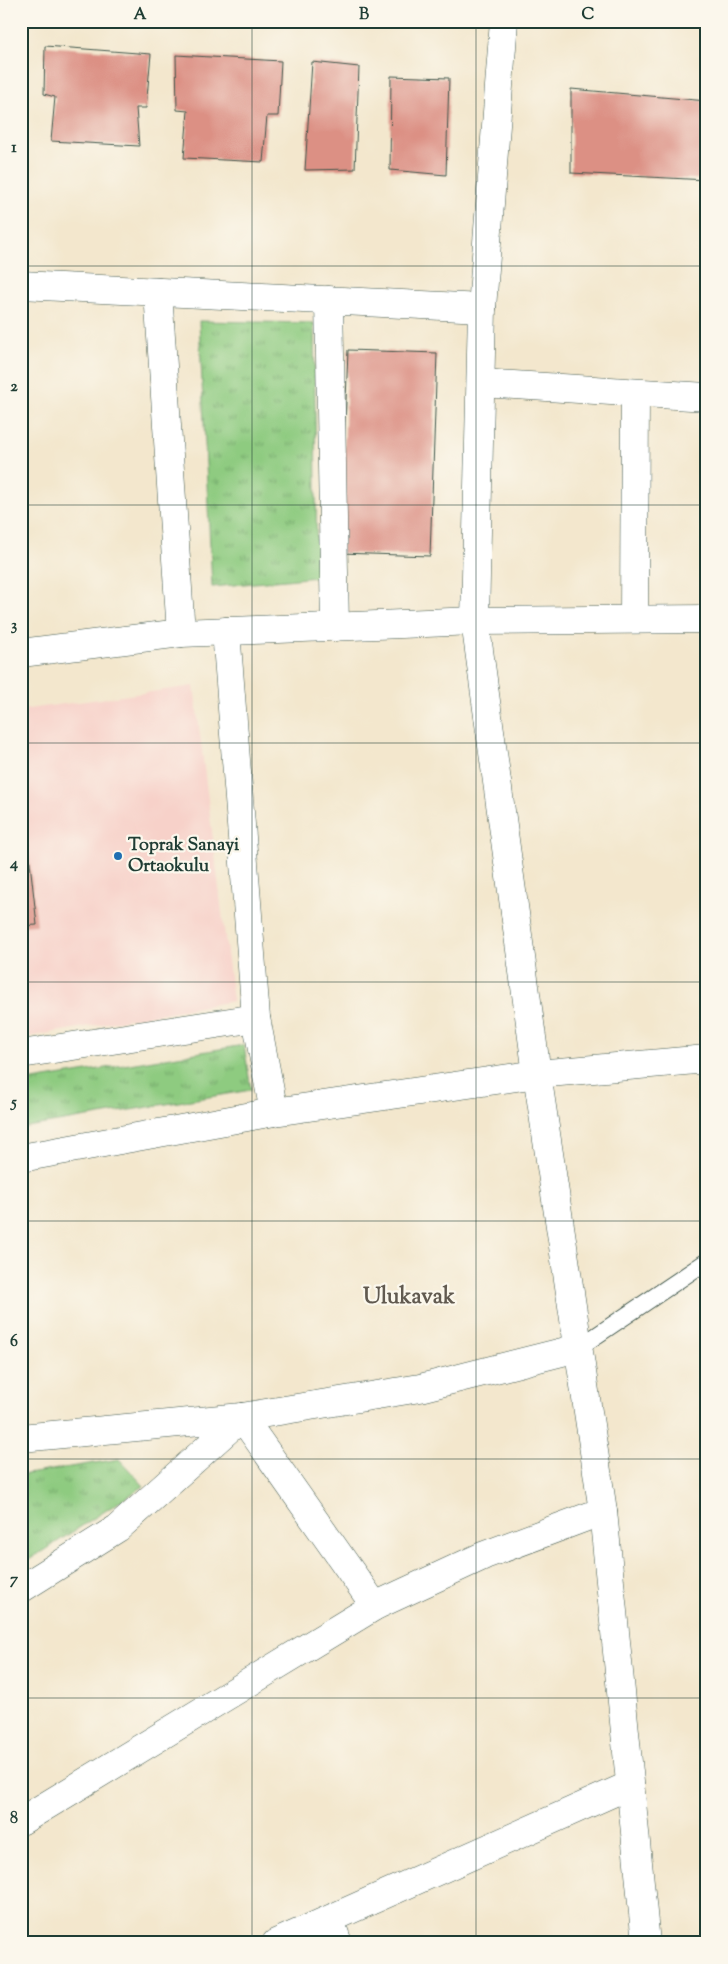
<svg xmlns="http://www.w3.org/2000/svg" width="728" height="1964" font-family="'Sorts Mill Goudy',serif">
<style>
.built{fill:#f7d1c9}
.park{fill:url(#park-tufts);stroke:#56845a}
.building{fill:#dc9084}
.lines{fill:none;stroke-linecap:round;stroke-linejoin:round}
.service-casing{stroke:#3f564b;stroke-width:18}
.minor-casing{stroke:#3f564b;stroke-width:29}
.service{stroke:#fff;stroke-width:16}
.minor{stroke:#fff;stroke-width:28}
.grid{fill:none;stroke:#1f3d34;stroke-width:1;stroke-opacity:0.55}
.poi-dot{fill:#1f6fb2;stroke:#fbf7ec;stroke-width:2}
.labels{text-anchor:middle;dominant-baseline:central;stroke-width:4.5;stroke-linejoin:round;paint-order:stroke}
.poi-label{font-size:18px;font-weight:bold;fill:#1f3d34;stroke:#fbf7ec;text-anchor:start}
.district-label{font-size:22px;font-weight:bold;fill:#615a50;stroke:#fbf7ec}
.neatline{fill:none;stroke:#1f3d34;stroke-width:2}
.grid-label{font-size:16px;text-anchor:middle;font-weight:bold;fill:#1f3d34}
</style>
<defs>
<pattern id="park-tufts" width="24" height="20" patternUnits="userSpaceOnUse" patternTransform="scale(1.25)"><rect width="24" height="20" fill="#8ecb80"/><path d="M3 7l-1-3M5 7V3M7 7l1-3M15 17l-1-3M17 17v-4M19 17l1-3" fill="none" stroke="#73a66a"/></pattern>
</defs>
<rect width="100%" height="100%" fill="#fbf7ec"/>
<filter id="ink" filterUnits="userSpaceOnUse"><feTurbulence type="fractalNoise" baseFrequency=".02" numOctaves="2"/><feDisplacementMap in="SourceGraphic" scale="10" xChannelSelector="R" yChannelSelector="G"/><feConvolveMatrix kernelMatrix="1 2 1 2 8 2 1 2 1" color-interpolation-filters="sRGB"/></filter>
<filter id="wash" filterUnits="userSpaceOnUse"><feTurbulence type="fractalNoise" baseFrequency=".0096" numOctaves="4" result="noise"/><feDisplacementMap in="SourceGraphic" scale="20" xChannelSelector="R" yChannelSelector="G"/><feGaussianBlur stdDeviation="1.12" result="paint"/><feColorMatrix in="noise" values="0 0 0 0 0 0 0 0 0 0 0 0 0 0 0 0 0 1.4 0 .05"/><feComposite in="paint" operator="in"/></filter>
<g filter="url(#wash)">
<rect width="100%" height="100%" fill="#f3e7cd"/>
<path class="built" d="M194,686L233,1001L21,1038V710Z"/>
<g class="park">
<path d="M199,321L314,323L317,577L212,587Z"/>
<path d="M244,1045L251,1090L21,1128V1082Z"/>
<path d="M119,1459L144,1486L21,1565V1475Z"/>
</g>
<g id="blocks">
<g class="building">
<path d="M45,46L151,54L146,108H136L139,146L51,141L55,97L44,94Z"/>
<path d="M176,55L281,61L278,116H267L263,162L184,158L188,111L177,110Z"/>
<path d="M312,62L359,67L355,169L305,170Z"/>
<path d="M391,76L449,78L446,175L390,170Z"/>
<path d="M571,89L707,101V180L571,173Z"/>
<path d="M348,350L437,353L430,556L340,553Z"/>
<path d="M21,845H28L37,925L21,926Z"/>
</g>
</g>
</g>
<g filter="url(#ink)">
<use href="#blocks" fill-opacity="0" stroke="#3f564b" stroke-width="1"/>
<g class="lines">
<g class="service-casing">
<path id="service" d="M578,1348L707,1261"/>
</g>
<g class="minor-casing">
<g id="minor">
<path d="M504,21L482,308L475,621L537,1074L603,1511L646,1943"/>
<path d="M21,285L482,308"/>
<path d="M158,292L181,633"/>
<path d="M329,300L335,627"/>
<path d="M481,383L707,397"/>
<path d="M634,619L635,393"/>
<path d="M226,631L256,1018L274,1112"/>
<path d="M21,653L181,633L475,621L707,619"/>
<path d="M21,1054L256,1018"/>
<path d="M21,1158L274,1112L537,1074L707,1059"/>
<path d="M242,1417L375,1606"/>
<path d="M21,1438L242,1417L420,1388L578,1348"/>
<path d="M21,1589L118,1528L242,1417"/>
<path d="M21,1821L375,1606L485,1555L603,1511"/>
<path d="M330,1920L338,1943"/>
<path d="M276,1943L630,1785"/>
</g>
</g>
<use href="#service" class="service"/>
<use href="#minor" class="minor"/>
</g>
</g>
<path class="grid" d="M252,21V1943M476,21V1943M21,266H707M21,505H707M21,743H707M21,982H707M21,1221H707M21,1459H707M21,1698H707"/>
<circle class="poi-dot" cx="118" cy="856" r="5"/>
<g class="labels">
<g class="poi-label">
<text x="128" y="846">Toprak Sanayi<tspan x="128" dy="21">Ortaokulu</tspan></text>
</g>
<g class="district-label">
<text x="409" y="1298">Ulukavak</text>
</g>
</g>
<rect width="728" height="1964" fill="none" stroke="#fbf7ec" stroke-width="55"/>
<rect x="28" y="28" width="672" height="1908" class="neatline"/>
<g class="grid-label">
<text x="140" y="19">A</text>
<text x="364" y="19">B</text>
<text x="588" y="19">C</text>
<text x="14" y="152">1</text>
<text x="14" y="391">2</text>
<text x="14" y="630">3</text>
<text x="14" y="868">4</text>
<text x="14" y="1107">5</text>
<text x="14" y="1346">6</text>
<text x="14" y="1584">7</text>
<text x="14" y="1823">8</text>
</g>
</svg>
